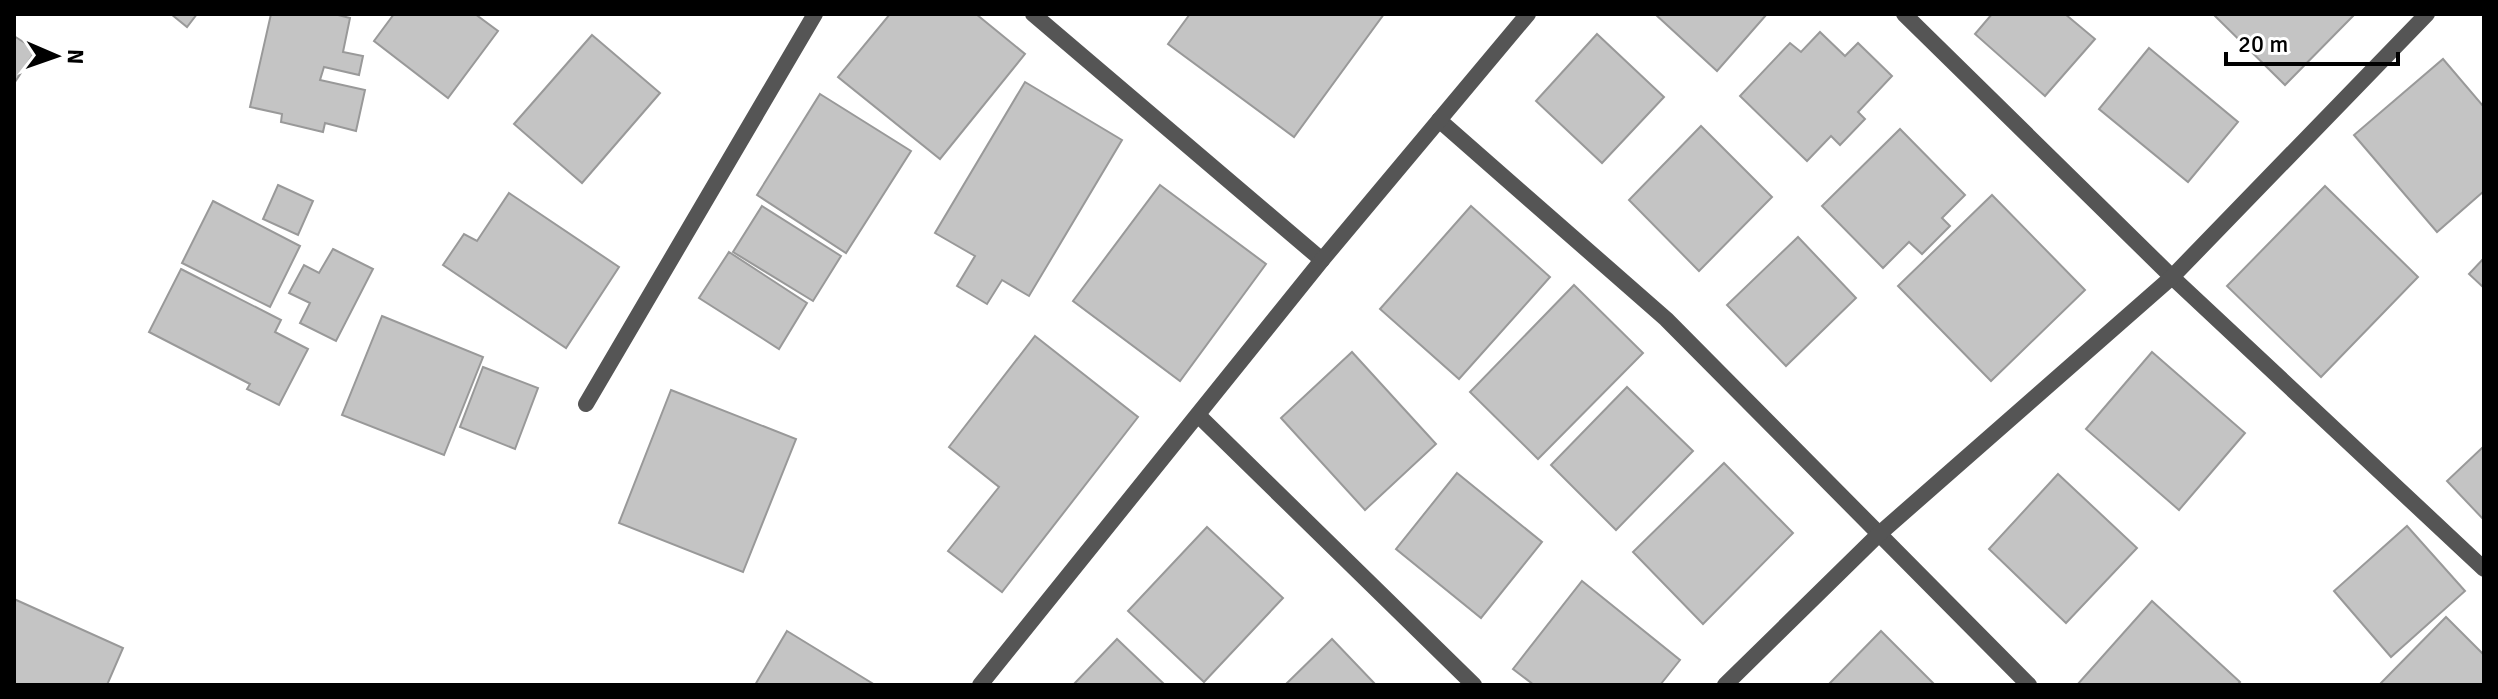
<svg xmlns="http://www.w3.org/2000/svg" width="2498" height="699" font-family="Signika,sans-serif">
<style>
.building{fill:#c4c4c4;stroke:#999;stroke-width:2}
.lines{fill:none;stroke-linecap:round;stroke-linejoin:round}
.street{stroke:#555;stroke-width:16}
</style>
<rect width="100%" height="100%" fill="#fff"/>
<g class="building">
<path d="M171,14H197L187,27Z"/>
<path d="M271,14H334L350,18L343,52L363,56L359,75L324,67L320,80L365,90L356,131L325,123L323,132L281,122L282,114L250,107Z"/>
<path d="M394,14H475L498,31L448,98L374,41Z"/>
<path d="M890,14H976L1025,54L940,159L838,77Z"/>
<path d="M1190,14H1384L1294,137L1168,44Z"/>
<path d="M1655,14H1767L1717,71Z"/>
<path d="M1992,14H2065L2095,39L2045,96L1975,34Z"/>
<path d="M2213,14H2355L2285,85Z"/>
<path d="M1820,32L1845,56L1858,43L1892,76L1858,112L1865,119L1840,145L1831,136L1807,161L1740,96L1790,43L1801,52Z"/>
<path d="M1597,34L1664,97L1602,163L1536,101Z"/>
<path d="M592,35L660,93L582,183L514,124Z"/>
<path d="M14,36L36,50L15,82L14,81Z"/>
<path d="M2149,48L2238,122L2188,182L2099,109Z"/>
<path d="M2443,59L2484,107V191L2437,232L2354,135Z"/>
<path d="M1025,82L1122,140L1029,296L1002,280L987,304L957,286L975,256L935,233Z"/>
<path d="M820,94L911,151L846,253L757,195Z"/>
<path d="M1701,126L1772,197L1699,271L1629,200Z"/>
<path d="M1900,129L1965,195L1942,218L1950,226L1922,254L1909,242L1883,268L1822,206Z"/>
<path d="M278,185L313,201L298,235L263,219Z"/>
<path d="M1160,185L1266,264L1180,381L1073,301Z"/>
<path d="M2325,186L2418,277L2321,377L2227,286Z"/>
<path d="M509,193L619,267L566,348L443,265L464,234L477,241Z"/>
<path d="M1992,195L2085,290L1991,381L1898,286Z"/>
<path d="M213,201L300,246L270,307L182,263Z"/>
<path d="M762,206L841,256L813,301L733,252Z"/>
<path d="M1471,206L1550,277L1459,379L1380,309Z"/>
<path d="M1798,237L1856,298L1786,366L1727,305Z"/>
<path d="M333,249L373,269L336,341L300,323L310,303L289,293L304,265L319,273Z"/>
<path d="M729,252L807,303L779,349L699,298Z"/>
<path d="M2484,258V288L2469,274Z"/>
<path d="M181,269L281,320L275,332L308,349L279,405L247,389L250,384L149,332Z"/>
<path d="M1574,285L1643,353L1538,459L1470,392Z"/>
<path d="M382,316L483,357L444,455L342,415Z"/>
<path d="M1035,336L1138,417L1002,592L948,551L999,487L949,447Z"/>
<path d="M1352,352L1436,444L1365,510L1281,418Z"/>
<path d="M2152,352L2245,433L2179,510L2086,429Z"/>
<path d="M483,367L538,388L515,449L460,427Z"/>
<path d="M1627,387L1693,451L1616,530L1551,465Z"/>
<path d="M671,390L796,439L743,572L619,523Z"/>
<path d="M2484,446V520L2447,481Z"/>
<path d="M1724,463L1793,533L1703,624L1633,552Z"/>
<path d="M1457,473L1542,542L1481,618L1396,549Z"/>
<path d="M2058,474L2137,548L2066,623L1989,549Z"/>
<path d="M2407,526L2465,591L2391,657L2334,591Z"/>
<path d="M1207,527L1283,598L1204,682L1128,611Z"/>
<path d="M1582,581L1680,660L1660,685H1534L1513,669Z"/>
<path d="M14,599L123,648L107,685H14Z"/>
<path d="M2152,601L2240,682L2237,685H2077Z"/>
<path d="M2446,617L2484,655V685H2379Z"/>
<path d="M787,631L875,685H755Z"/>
<path d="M1881,631L1935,685H1828Z"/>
<path d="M1117,639L1165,685H1073Z"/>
<path d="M1332,639L1376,685H1285Z"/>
</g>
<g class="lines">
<g class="street">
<path d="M1033,14L1322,260"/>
<path d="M1904,14L2172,277L2484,569"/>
<path d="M1439,120L1666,319L2029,685"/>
<path d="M586,404L815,14"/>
<path d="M1198,415L1474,685"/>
<path d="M980,685L1322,260L1528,14"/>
<path d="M1725,685L1878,535L2172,277L2427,14"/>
</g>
</g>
<rect width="2498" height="699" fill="none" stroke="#000000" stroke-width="32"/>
<g transform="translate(56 56) rotate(92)" stroke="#ffffff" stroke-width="6" paint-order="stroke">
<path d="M0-6L14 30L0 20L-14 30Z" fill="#000000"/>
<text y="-12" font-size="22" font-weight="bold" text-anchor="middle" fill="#000000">N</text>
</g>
<path d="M2226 52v12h172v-12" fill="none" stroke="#000000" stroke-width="4"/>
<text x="2238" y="52" font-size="24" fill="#000000" stroke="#ffffff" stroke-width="6" paint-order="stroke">20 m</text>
</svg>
